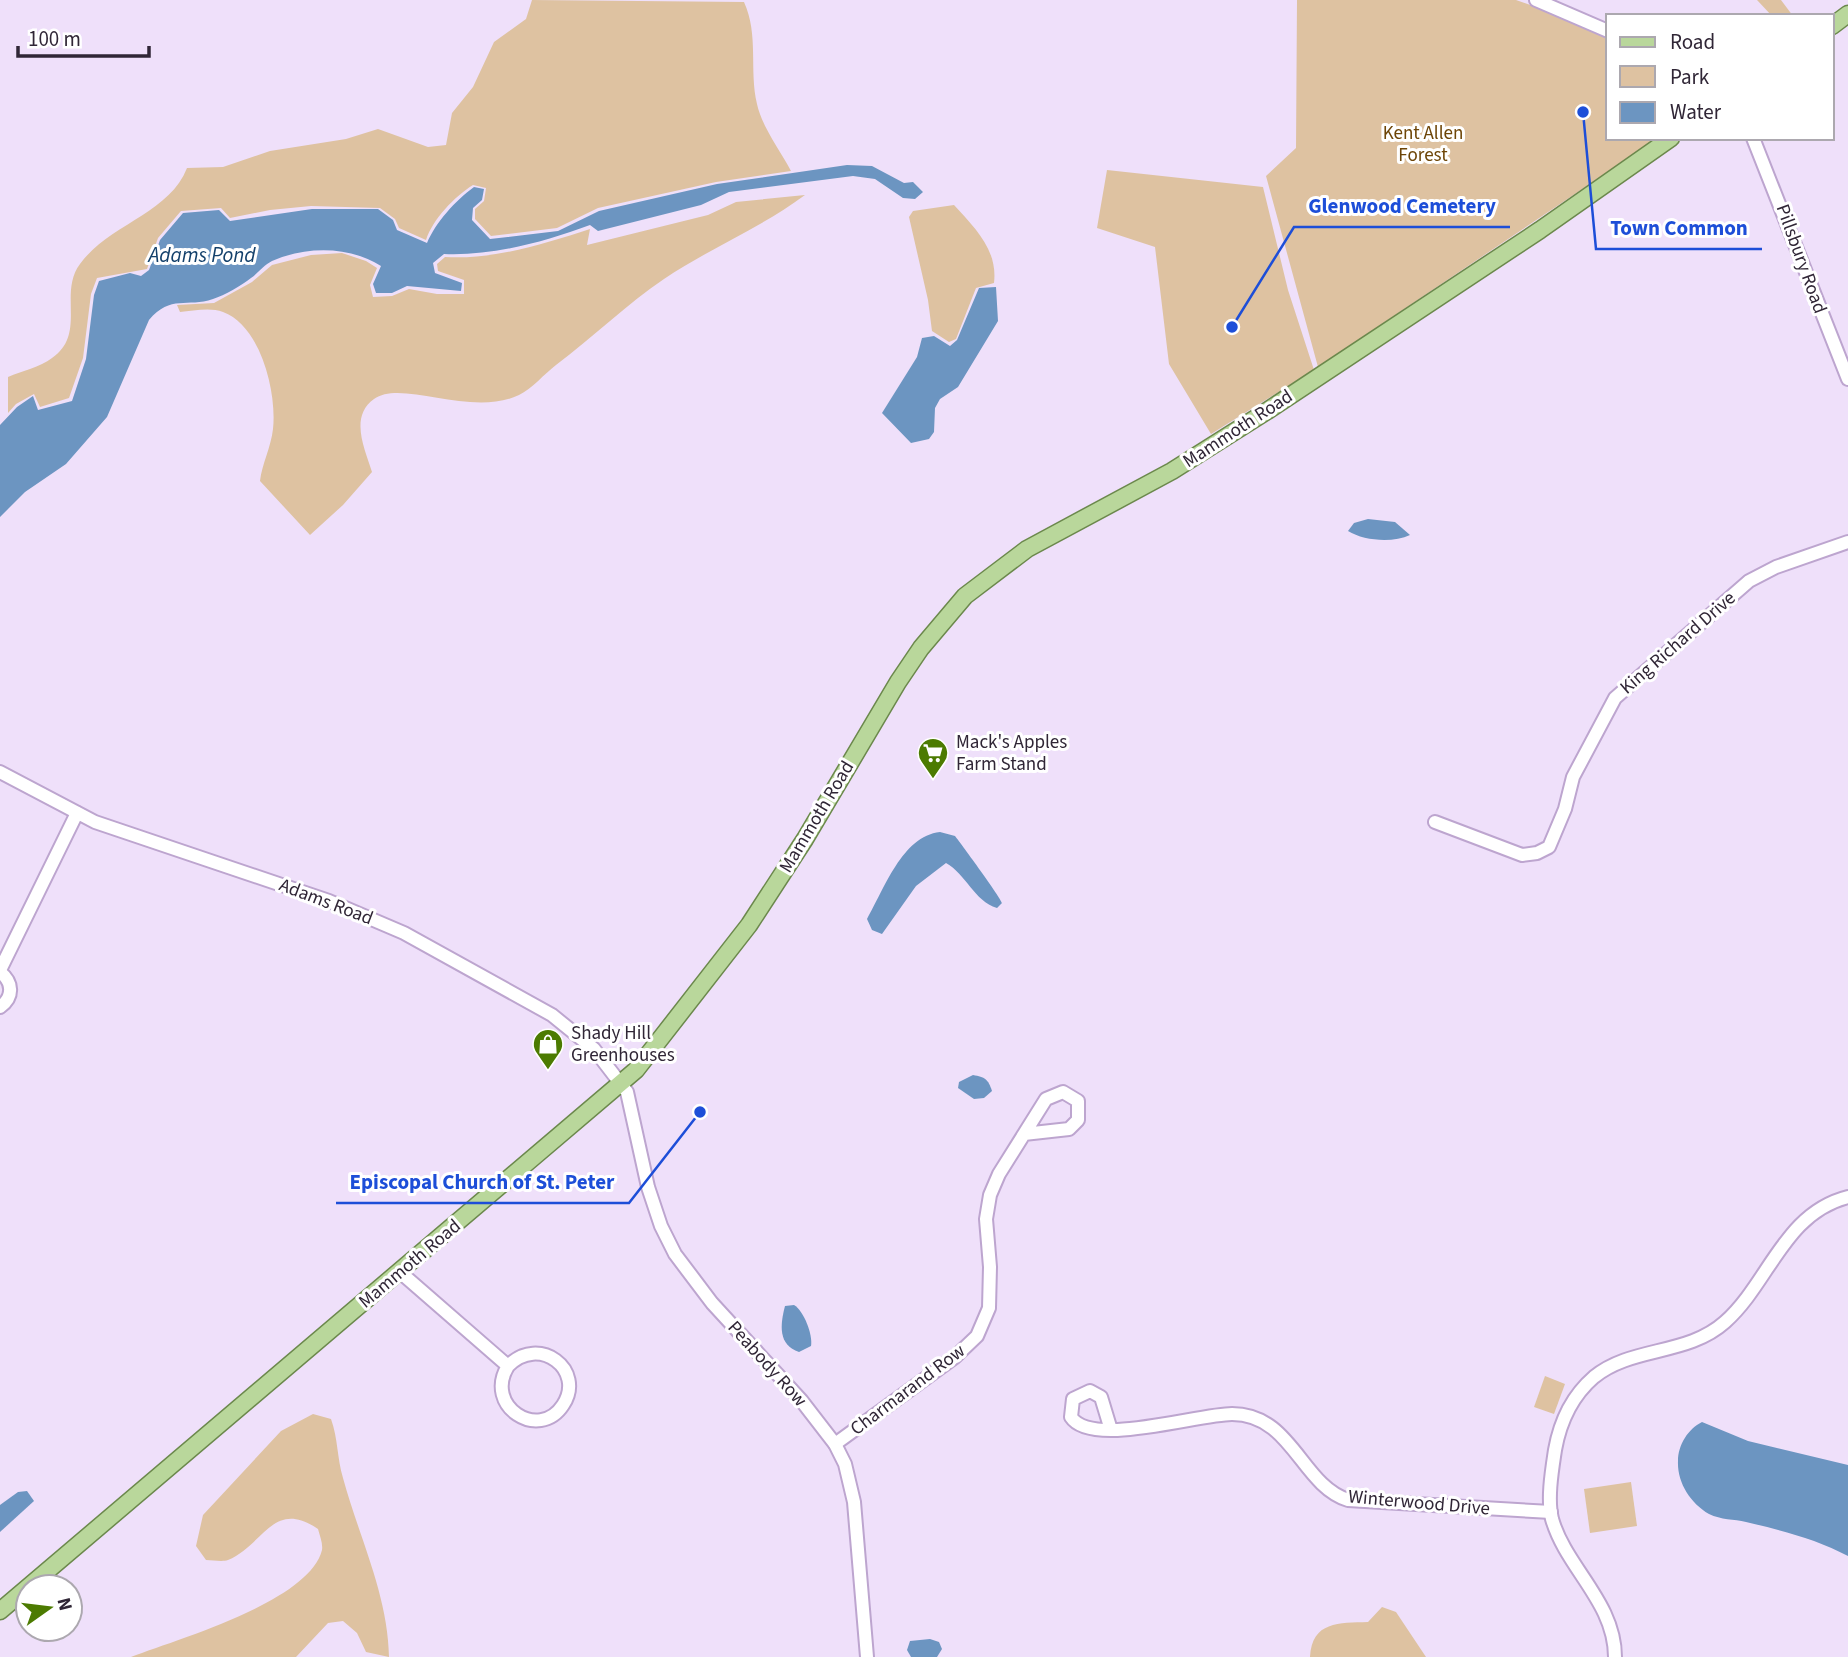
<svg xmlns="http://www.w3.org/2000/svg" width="1848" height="1657" font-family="'Source Sans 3',sans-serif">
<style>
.green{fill:#dec2a1}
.water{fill:#6c95c1}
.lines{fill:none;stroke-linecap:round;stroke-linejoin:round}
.minor-casing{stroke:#bda5cf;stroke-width:16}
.major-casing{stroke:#6b884c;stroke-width:19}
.minor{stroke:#fff;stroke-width:12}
.major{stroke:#b9d79b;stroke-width:16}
.labels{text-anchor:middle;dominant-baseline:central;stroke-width:6;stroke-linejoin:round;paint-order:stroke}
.park-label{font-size:19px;fill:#6d4507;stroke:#fff}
.street-label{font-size:19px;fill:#302636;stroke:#fff}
.poi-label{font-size:19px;fill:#302636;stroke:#fff;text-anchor:start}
.water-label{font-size:21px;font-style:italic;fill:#13406b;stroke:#fff}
.leader{fill:none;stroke:#1d4ed8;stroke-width:2.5}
.callout-dot{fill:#1d4ed8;stroke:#fff;stroke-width:2.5}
.callout-label{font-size:21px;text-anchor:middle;font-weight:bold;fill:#1d4ed8;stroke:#fff;stroke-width:6;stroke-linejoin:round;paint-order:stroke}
</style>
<rect width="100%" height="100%" fill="#efe0fa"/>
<g class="green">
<path d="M532,0L744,2C759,35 749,70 757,104C762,127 780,150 791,171L716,182L598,208L557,228L491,236L475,219V209L484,201L486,188L473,185C454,197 433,219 426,240L399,228L395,219L380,208L311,206L270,210L230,218L221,208L181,211L158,238L147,269L97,278L91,294L83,358L69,398L40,407L34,394L16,404L8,413V377C22,371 40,367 52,358C87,334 58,293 80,264C109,224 169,214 187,168L223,167L270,151L346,139L378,129L428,147L446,145L452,113L473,87L494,42L526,19Z"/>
<path d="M1297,0H1516L1570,19L1608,38V138H1658L1318,367L1266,176L1296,148Z"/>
<path d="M1757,0H1781L1793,16H1772Z"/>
<path d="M1107,170L1263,187L1288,290L1314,370L1211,434L1169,364L1155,247L1097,228Z"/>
<path d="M805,195C759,229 710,248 664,279C628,303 592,338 556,365C544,374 532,389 519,395C471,418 402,379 374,399C349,417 365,449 372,472L343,505L310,535L260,481C262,464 271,447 273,429C277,393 261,326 223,312C210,307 193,311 180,312L177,305L214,303L252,282L272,265L311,255L342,253L366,261L377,268L370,285L373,297L392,296L409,289L437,294H464V280L438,271L437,264L445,257C493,260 544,244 590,229L587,245L708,215L736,202Z"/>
<path d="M954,205C975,228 998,250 994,283L976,288L956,339L949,342L932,331L928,300L909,217L913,211Z"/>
<path d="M1545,1376L1565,1384L1554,1414L1534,1407Z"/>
<path d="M313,1414L331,1419C338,1438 337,1458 343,1478C359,1537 388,1595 389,1657L366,1652L357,1633L343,1621L328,1623L296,1657H131C177,1639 309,1602 322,1550C323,1544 320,1536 318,1529C273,1498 264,1545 228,1560C222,1562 213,1560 206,1560L196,1546L203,1515L281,1431Z"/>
<path d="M1631,1482L1637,1526L1590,1533L1584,1489Z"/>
<path d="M1382,1607L1396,1612L1426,1657H1310C1312,1621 1339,1623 1368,1622Z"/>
</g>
<g class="water">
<path d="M847,165L872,166L904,183L913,182L923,192L915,199L903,198L875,179L853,176L729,192L701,205L598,231L590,225C544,242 493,256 444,254L433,263L435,273L462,283L461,291L407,286L392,293H376L373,284L381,266C350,246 306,246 272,261C264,265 258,273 251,278C241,286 225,295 213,299C187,308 171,294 149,320L107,417L66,464L25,492L0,517V425L17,407L33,396L38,410L72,401L86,359L94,295L99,281L130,273L141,276L149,270L160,240L183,213L219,210L230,221L312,209H378L393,220L397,230L427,243C436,222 455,201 474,187L484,189L482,200L473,208L472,220L490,239L558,231L599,211L717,184Z"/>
<path d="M996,287L998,321L958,387L940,399L935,408L934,432L929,439L911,443L882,413L917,357L922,338L934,336L950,346L957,340L979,288Z"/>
<path d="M1368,519L1395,522L1410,535C1393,543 1364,541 1348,531L1354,523Z"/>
<path d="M940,832L955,836C962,845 1001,898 1002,903L997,908C974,901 966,874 946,863L916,886L882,934L872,930L867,919C884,890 902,836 940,832Z"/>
<path d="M973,1075C985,1077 988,1079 992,1091L984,1098L974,1099L958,1088L959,1082Z"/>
<path d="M794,1305C804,1311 813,1335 811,1346L799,1352C778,1345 780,1325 785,1306Z"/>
<path d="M1702,1422L1748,1441L1848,1465V1556C1817,1539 1780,1530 1746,1522C1734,1519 1721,1520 1709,1514C1690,1503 1677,1482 1678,1461C1678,1445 1688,1429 1702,1422Z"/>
<path d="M27,1491L34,1501L0,1532V1505L18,1492Z"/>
<path d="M930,1639L939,1642L942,1649L937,1657H911L907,1650L910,1641Z"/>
</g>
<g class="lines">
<g class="minor-casing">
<g id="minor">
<path d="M1536,0L1608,31"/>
<path d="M1753,138L1848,379"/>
<path d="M0,772L95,822L329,901L404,933L552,1015L594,1049L627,1092L648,1187L661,1226L675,1254L712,1303L801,1400L835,1444L845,1464L854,1502L867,1657"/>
<path d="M1435,822L1522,855L1537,853L1549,847L1565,809L1573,777L1615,698L1749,581L1776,567L1848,542"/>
<path d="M0,970L77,813"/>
<path d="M0,972C13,982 14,997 0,1007"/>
<path d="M400,1272L508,1366C483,1406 539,1442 563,1405C586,1370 539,1334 508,1366"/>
<path d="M1111,1430L1101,1397L1090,1391L1073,1399L1071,1417C1091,1448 1198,1414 1232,1414C1292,1414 1301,1485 1348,1500L1551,1512"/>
<path d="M835,1444L955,1357L977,1336L989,1308L990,1267L986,1219L990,1195L999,1174L1046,1099L1063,1092L1078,1101V1120L1069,1129L1024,1134"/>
<path d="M1615,1657C1615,1602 1566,1568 1552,1519C1547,1499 1552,1470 1555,1450C1560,1422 1572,1396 1594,1377C1632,1346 1687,1356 1725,1322C1769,1283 1784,1213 1848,1197"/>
</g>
</g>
<g class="major-casing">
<g id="major">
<path d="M1832,26L1848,14"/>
<path d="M0,1611L636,1070L749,925L805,839L898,682L921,648L965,596L1027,549L1172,471L1267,411L1540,230L1671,138"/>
</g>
</g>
<use href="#minor" class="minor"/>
<use href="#major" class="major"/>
</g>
<defs>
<g id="supermarket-pin" transform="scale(1.575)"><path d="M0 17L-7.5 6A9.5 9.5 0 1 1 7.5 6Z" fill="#4c7b01" stroke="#fff"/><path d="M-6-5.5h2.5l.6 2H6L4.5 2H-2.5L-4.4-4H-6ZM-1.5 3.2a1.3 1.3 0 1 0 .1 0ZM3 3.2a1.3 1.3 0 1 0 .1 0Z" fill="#fff"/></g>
<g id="shop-pin" transform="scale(1.575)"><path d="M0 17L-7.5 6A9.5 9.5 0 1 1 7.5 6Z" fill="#4c7b01" stroke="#fff"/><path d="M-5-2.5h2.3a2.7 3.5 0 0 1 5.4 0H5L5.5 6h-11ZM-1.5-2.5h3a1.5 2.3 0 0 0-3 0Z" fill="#fff"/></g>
</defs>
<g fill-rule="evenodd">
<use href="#supermarket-pin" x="933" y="753"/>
<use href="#shop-pin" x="548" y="1044"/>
</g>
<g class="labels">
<g class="park-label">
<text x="1423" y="133">Kent Allen<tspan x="1423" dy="22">Forest</tspan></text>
</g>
<g class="street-label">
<text transform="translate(1801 259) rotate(70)">Pillsbury Road</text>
<text transform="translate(1238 429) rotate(-33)">Mammoth Road</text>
<text transform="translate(1678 643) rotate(-41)">King Richard Drive</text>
<text transform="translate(817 817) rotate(-59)">Mammoth Road</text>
<text transform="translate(326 902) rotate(21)">Adams Road</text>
<text transform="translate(410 1264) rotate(-40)">Mammoth Road</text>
<text transform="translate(767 1364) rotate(48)">Peabody Row</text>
<text transform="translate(908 1390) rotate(-37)">Charmarand Row</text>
<text transform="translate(1419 1503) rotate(5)">Winterwood Drive</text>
</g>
<g class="poi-label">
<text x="956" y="742">Mack's Apples<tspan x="956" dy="22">Farm Stand</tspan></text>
<text x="571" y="1033">Shady Hill<tspan x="571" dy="22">Greenhouses</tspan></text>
</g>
<g class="water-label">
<text x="202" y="255">Adams Pond</text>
</g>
</g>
<path class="leader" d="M1232 327L1294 227H1510M1583 112L1596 249H1762M700 1112L629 1203H336"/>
<g class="callout-dot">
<circle cx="1232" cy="327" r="7"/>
<circle cx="1583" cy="112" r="7"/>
<circle cx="700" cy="1112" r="7"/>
</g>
<g class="callout-label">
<text x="1402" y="213">Glenwood Cemetery</text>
<text x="1679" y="235">Town Common</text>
<text x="482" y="1189">Episcopal Church of St. Peter</text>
</g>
<rect x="1606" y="14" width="228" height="126" fill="#ffffff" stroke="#aca8af" stroke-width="2"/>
<rect x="1620" y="37" width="35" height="10" fill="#b9d79b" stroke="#aca8af" stroke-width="2"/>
<text x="1670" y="49" font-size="21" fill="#302636">Road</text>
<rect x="1620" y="66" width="35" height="21" fill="#dec2a1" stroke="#aca8af" stroke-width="2"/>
<text x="1670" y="84" font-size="21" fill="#302636">Park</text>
<rect x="1620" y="102" width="35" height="21" fill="#6c95c1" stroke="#aca8af" stroke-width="2"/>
<text x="1670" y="119" font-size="21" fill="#302636">Water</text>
<g transform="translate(49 1608) rotate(76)"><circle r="33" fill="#ffffff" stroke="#aca8af" stroke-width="2"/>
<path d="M0-5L12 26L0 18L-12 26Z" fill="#4c7b01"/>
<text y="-10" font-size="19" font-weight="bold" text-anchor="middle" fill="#302636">N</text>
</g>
<path d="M18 46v10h131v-10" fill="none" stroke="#302636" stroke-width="3.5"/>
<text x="28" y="46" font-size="21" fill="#302636" stroke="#ffffff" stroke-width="5" paint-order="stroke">100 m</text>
</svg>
